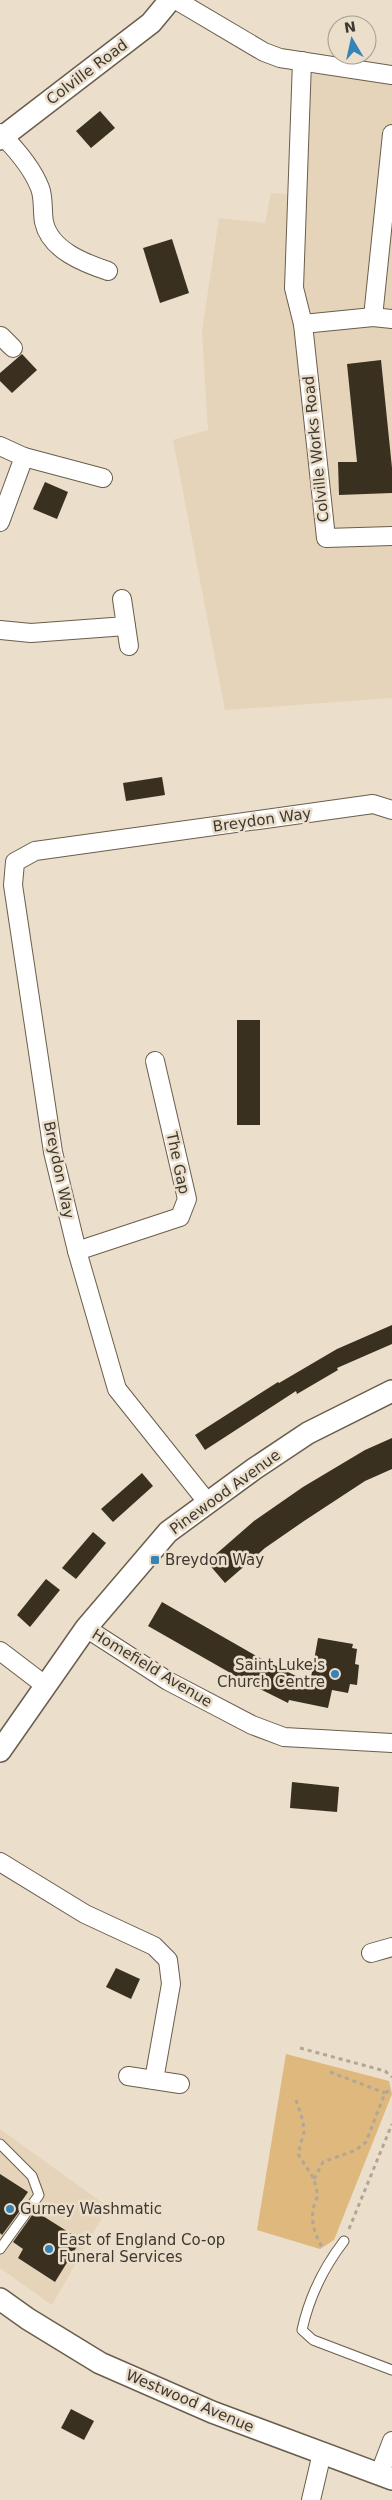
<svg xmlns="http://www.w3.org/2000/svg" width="392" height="2500" font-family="'DejaVu Sans',sans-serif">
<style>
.built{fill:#e5d4b9}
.green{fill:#deb87d}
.building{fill:#3a3020}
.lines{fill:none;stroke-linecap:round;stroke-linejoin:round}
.service-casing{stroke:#6a5e4c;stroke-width:11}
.minor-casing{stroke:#6a5e4c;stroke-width:20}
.tertiary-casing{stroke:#6a5e4c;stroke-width:24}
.path{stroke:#b1a797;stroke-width:3;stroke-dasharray:4 4;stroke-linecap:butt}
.service{stroke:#fff;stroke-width:9}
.minor{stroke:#fff;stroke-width:18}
.tertiary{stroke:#fff;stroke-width:21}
.poi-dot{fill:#3684b6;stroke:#ebdeca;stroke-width:2}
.labels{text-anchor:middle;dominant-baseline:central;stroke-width:5;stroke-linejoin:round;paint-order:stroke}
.street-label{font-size:15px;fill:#3d3830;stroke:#ebdeca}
.poi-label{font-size:15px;fill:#3d3830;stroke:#ebdeca;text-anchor:start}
</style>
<rect width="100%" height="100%" fill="#ebdeca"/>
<g class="built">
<path d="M309,74L392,78V698L225,710L173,440L208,430L202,331L219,218L265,223L271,193L304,195Z"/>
<path d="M0,2129L108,2207L52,2305L0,2268Z"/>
</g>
<path class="green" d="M286,2054L389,2081L392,2094L334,2240L320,2249L257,2230Z"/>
<g class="building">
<path d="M100,111L115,128L91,148L76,131Z"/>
<path d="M172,239L189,293L160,303L143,248Z"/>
<path d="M22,354L37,370L12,393L0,381V373Z"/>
<path d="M381,360L392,468V493L339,495L338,462H357L347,364Z"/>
<path d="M45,482L68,492L57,519L33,509Z"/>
<path d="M162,777L165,795L126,801L123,783Z"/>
<rect x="237" y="1020" width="23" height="105"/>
<path d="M392,1325V1344L337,1368L338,1370L297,1394L296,1391L205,1450L195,1435L278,1382L279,1383L337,1349Z"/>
<path d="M392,1438V1469L365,1481L304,1521L265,1548L225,1583L207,1562L254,1521L303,1487L365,1450Z"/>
<path d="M142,1473L153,1486L113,1522L101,1509Z"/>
<path d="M93,1532L106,1543L76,1579L62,1568Z"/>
<path d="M46,1579L60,1590L30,1627L17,1615Z"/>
<path d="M162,1602L258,1657L310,1683L318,1638L353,1644L352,1648L357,1649L355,1664L359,1665L357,1685L350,1684L348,1693L332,1690L328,1708L289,1700L288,1703L248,1683L148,1626Z"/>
<path d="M292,1782L339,1787L337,1812L290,1808Z"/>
<path d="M116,1968L140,1979L131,1999L106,1987Z"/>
<path d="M0,2174L28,2192L21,2202L24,2205L2,2235L0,2233Z"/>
<path d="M35,2211L81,2240L55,2282L18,2258L23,2249L13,2242Z"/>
<path d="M71,2409L94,2421L84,2440L61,2428Z"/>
</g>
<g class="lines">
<g class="service-casing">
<g id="service">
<path d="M0,2144L32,2176L39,2195L0,2249"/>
<path d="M344,2241C324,2267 309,2298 302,2330L313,2340L392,2370"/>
</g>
</g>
<g class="minor-casing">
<g id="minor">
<path d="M176,0L264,52L280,58L392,75"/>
<path d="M302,61L294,288L303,324L326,538L392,536"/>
<path d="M0,133C16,149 32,167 40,188C44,198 42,211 44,222C50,250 84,263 108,271"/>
<path d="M373,317L392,134"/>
<path d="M303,324L373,317L392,319"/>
<path d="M1,336L13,348"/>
<path d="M0,446L24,457L103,478"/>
<path d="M0,522L24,457"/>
<path d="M126,626L129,646"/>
<path d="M0,630L31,633L126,626L122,599"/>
<path d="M77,1251L180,1217L187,1199L155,1061"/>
<path d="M208,1503L117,1389L77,1251L53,1152L13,885L15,862L35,851L373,804L392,810"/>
<path d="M86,1628L168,1681L252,1725L284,1737L392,1743"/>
<path d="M0,1651L46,1686"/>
<path d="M0,1862L85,1914L154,1946L168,1960L171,1984L154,2080L180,2084"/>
<path d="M371,1953L392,1947"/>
<path d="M128,2076L154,2080"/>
<path d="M379,2475L392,2441"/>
<path d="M311,2500L322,2453"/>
</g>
</g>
<g class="tertiary-casing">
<g id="tertiary">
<path d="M0,139L151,23L170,0"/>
<path d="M0,1751L86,1628L168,1532L254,1469L308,1433L392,1391"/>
<path d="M0,2299L28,2319L100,2363L212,2412L392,2479"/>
</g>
</g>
<g class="path">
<path d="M300,2048L385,2071L392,2077"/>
<path d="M330,2072L385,2093"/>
<path d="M296,2100L303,2121L304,2132L298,2154L314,2179L318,2196C308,2214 313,2232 323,2249"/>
<path d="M314,2179L323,2162L356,2150L366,2142L385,2093L392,2089"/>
<path d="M349,2229L392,2124"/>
</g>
<use href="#service" class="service"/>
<use href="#minor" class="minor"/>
<use href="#tertiary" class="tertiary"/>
</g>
<g class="poi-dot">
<rect x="150" y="1555" width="10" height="10" rx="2.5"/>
<circle cx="335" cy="1674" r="5"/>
<circle cx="10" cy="2209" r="5"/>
<circle cx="49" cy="2249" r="5"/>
</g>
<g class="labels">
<g class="street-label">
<text transform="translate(87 72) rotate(-37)">Colville Road</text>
<text transform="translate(316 449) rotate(-96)">Colville Works Road</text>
<text transform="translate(262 820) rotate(-8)">Breydon Way</text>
<text transform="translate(178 1163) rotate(78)">The Gap</text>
<text transform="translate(59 1170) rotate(78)">Breydon Way</text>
<text transform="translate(225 1492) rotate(-36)">Pinewood Avenue</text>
<text transform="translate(152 1668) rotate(31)">Homefield Avenue</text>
<text transform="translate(190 2401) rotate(23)">Westwood Avenue</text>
</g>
<g class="poi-label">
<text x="165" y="1560">Breydon Way</text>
<text x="325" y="1665" text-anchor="end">Saint Luke's<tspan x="325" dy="17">Church Centre</tspan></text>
<text x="20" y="2209">Gurney Washmatic</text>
<text x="59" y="2240">East of England Co-op<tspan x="59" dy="17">Funeral Services</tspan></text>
</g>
</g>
<g transform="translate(352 40) rotate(351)"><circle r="24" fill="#ebdeca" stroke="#a59c8c"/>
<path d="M0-4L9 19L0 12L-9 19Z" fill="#3684b6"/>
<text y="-8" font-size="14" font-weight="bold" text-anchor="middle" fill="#3d3830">N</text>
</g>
</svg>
